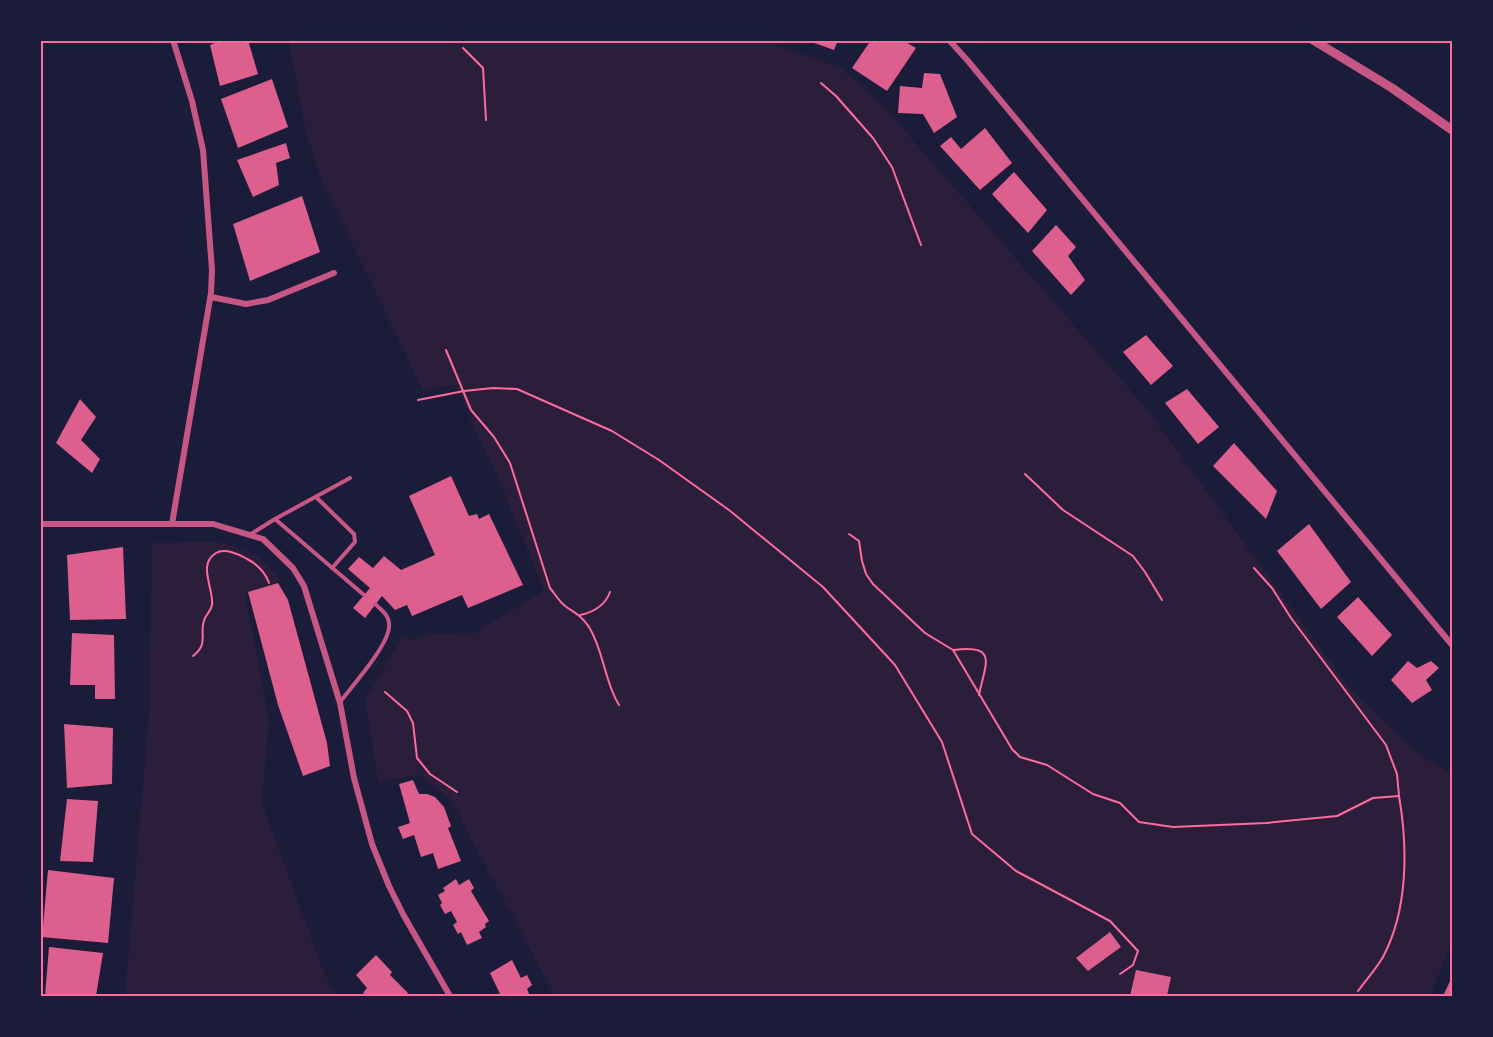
<svg xmlns="http://www.w3.org/2000/svg" width="1493" height="1037" font-family="'Nunito Sans',sans-serif">
<style>
.green{fill:#2a1e3b}
.building{fill:#dd5f8e}
.lines{fill:none;stroke-linecap:round;stroke-linejoin:round}
.path{stroke:#ff6b9d;stroke-width:2}
.service{stroke:#c65784;stroke-width:4}
.minor{stroke:#c65784;stroke-width:6}
.tertiary{stroke:#c65784;stroke-width:9}
.neatline{fill:none;stroke:#ff6b9d;stroke-width:2}
</style>
<rect width="100%" height="100%" fill="#1b1b3a"/>
<g class="green">
<path d="M289,41H767L841,68L884,107L1146,408L1352,691L1416,752L1452,774V942L1430,996H555L450,799L420,775L378,782L365,700L403,636L415,640L428,634L470,635L544,591L495,470L473,425L457,385L423,390L322,182L305,129Z"/>
<path d="M218,542C252,550 259,554 282,581L245,593L269,720L262,803L325,975L337,996H125L149,712L152,543Z"/>
</g>
<g class="building">
<path d="M221,40H248L258,74L220,86L210,45Z"/>
<path d="M806,40H838L834,50Z"/>
<path d="M871,40H902L916,48L887,91L852,68Z"/>
<path d="M924,73L940,74L957,117L934,133L923,114L898,113L900,86L922,88Z"/>
<path d="M272,79L288,127L238,148L221,99Z"/>
<path d="M985,128L1012,163L980,190L940,146L951,137L961,149Z"/>
<path d="M286,143L290,158L276,163L279,185L253,197L237,160Z"/>
<path d="M1014,172L1047,210L1028,233L992,194Z"/>
<path d="M302,196L320,252L250,281L233,224Z"/>
<path d="M1056,225L1076,247L1068,256L1085,280L1071,295L1032,251Z"/>
<path d="M1146,335L1173,366L1151,385L1123,352Z"/>
<path d="M1187,389L1219,427L1198,444L1165,403Z"/>
<path d="M80,399L96,417L81,440L100,459L92,473L56,443Z"/>
<path d="M1234,443L1277,491L1266,519L1213,466Z"/>
<path d="M451,476L469,516L477,514L479,519L489,514L523,585L468,608L462,595L412,616L407,605L395,610L382,596L365,618L353,608L370,588L348,569L359,557L373,568L384,556L401,570L435,555L409,496Z"/>
<path d="M1309,524L1351,582L1321,609L1277,551Z"/>
<path d="M123,547L126,619L70,620L67,555Z"/>
<path d="M278,583L288,600L327,743L330,766L303,776L278,705L248,592Z"/>
<path d="M1358,597L1392,635L1372,656L1337,617Z"/>
<path d="M72,633L114,635L115,699H95V685H70Z"/>
<path d="M1408,661L1417,668L1431,661L1439,668L1426,680L1432,690L1412,703L1391,680Z"/>
<path d="M64,724L113,728L112,784L67,788Z"/>
<path d="M413,780L419,794H427L435,797L444,807L451,826L448,828L461,861L438,869L433,853L421,857L414,835L403,839L398,827L410,823L399,784Z"/>
<path d="M67,799L98,801L93,862L60,861Z"/>
<path d="M48,870L114,878L108,943L42,937Z"/>
<path d="M456,879L459,885L469,879L474,888L471,891L489,921L485,924L486,927L479,932L482,938L467,945L461,932L458,934L453,925L457,922L451,911L445,914L440,905L442,903L438,895L445,891L443,888Z"/>
<path d="M1110,932L1121,947L1088,971L1076,958Z"/>
<path d="M49,947L103,953L96,996H45Z"/>
<path d="M376,955L392,972L390,975L408,993L405,996H367L363,993L367,988L356,975Z"/>
<path d="M512,960L521,978L527,975L532,985L527,989L530,996H501L490,973Z"/>
<path d="M1136,970L1171,977L1167,996H1130Z"/>
<path d="M1452,977V996H1443Z"/>
</g>
<g class="lines">
<g class="path">
<path d="M463,48L483,68L486,120"/>
<path d="M821,83L836,96L873,138L892,167L921,245"/>
<path d="M446,350L471,410L494,437L510,463L550,588C555,594 559,601 565,606C575,613 582,616 589,627C604,651 604,681 619,705"/>
<path d="M418,400L464,391L493,388L517,389L612,431L659,460L729,510L823,587L895,665L942,742L972,834L1016,871L1110,921L1138,951L1133,965L1120,974"/>
<path d="M1025,474L1063,510L1133,556L1145,572L1162,600"/>
<path d="M849,534L859,541L862,561L866,574L873,584L925,633L953,650L1012,749L1020,757L1047,765L1093,794L1120,803L1139,822L1173,827L1266,823L1337,816L1373,798L1399,796C1408,848 1408,910 1383,957C1376,969 1366,980 1358,991"/>
<path d="M1254,568L1272,588L1291,618L1386,745L1397,774L1399,796"/>
<path d="M580,615C594,612 605,606 610,592"/>
<path d="M954,650C999,644 985,664 979,695"/>
<path d="M193,656C210,643 198,633 205,618C207,614 211,610 212,605C214,589 197,564 216,553C225,548 239,554 247,559C257,564 265,572 269,583"/>
<path d="M385,692L407,711L413,723L417,758L430,774L457,792"/>
</g>
<g class="service">
<path d="M316,497L354,534L355,542L332,568"/>
<path d="M275,519L350,478"/>
<path d="M251,534L275,519L364,595"/>
<path d="M340,702C352,686 388,646 389,627C390,616 383,611 375,604"/>
</g>
<g class="minor">
<path d="M949,40L968,61L1452,645"/>
<path d="M211,297L246,304L268,300L334,273"/>
<path d="M40,524H213L263,539L293,568L304,586L340,703L354,778L372,844L389,886L404,916L450,996"/>
<path d="M172,524L211,293L212,270L203,150L192,101L173,40"/>
</g>
<path class="tertiary" d="M1313,40L1392,88L1452,130"/>
</g>
<rect width="1493" height="1037" fill="none" stroke="#1b1b3a" stroke-width="84"/>
<rect x="42" y="42" width="1409" height="953" class="neatline"/>
</svg>
